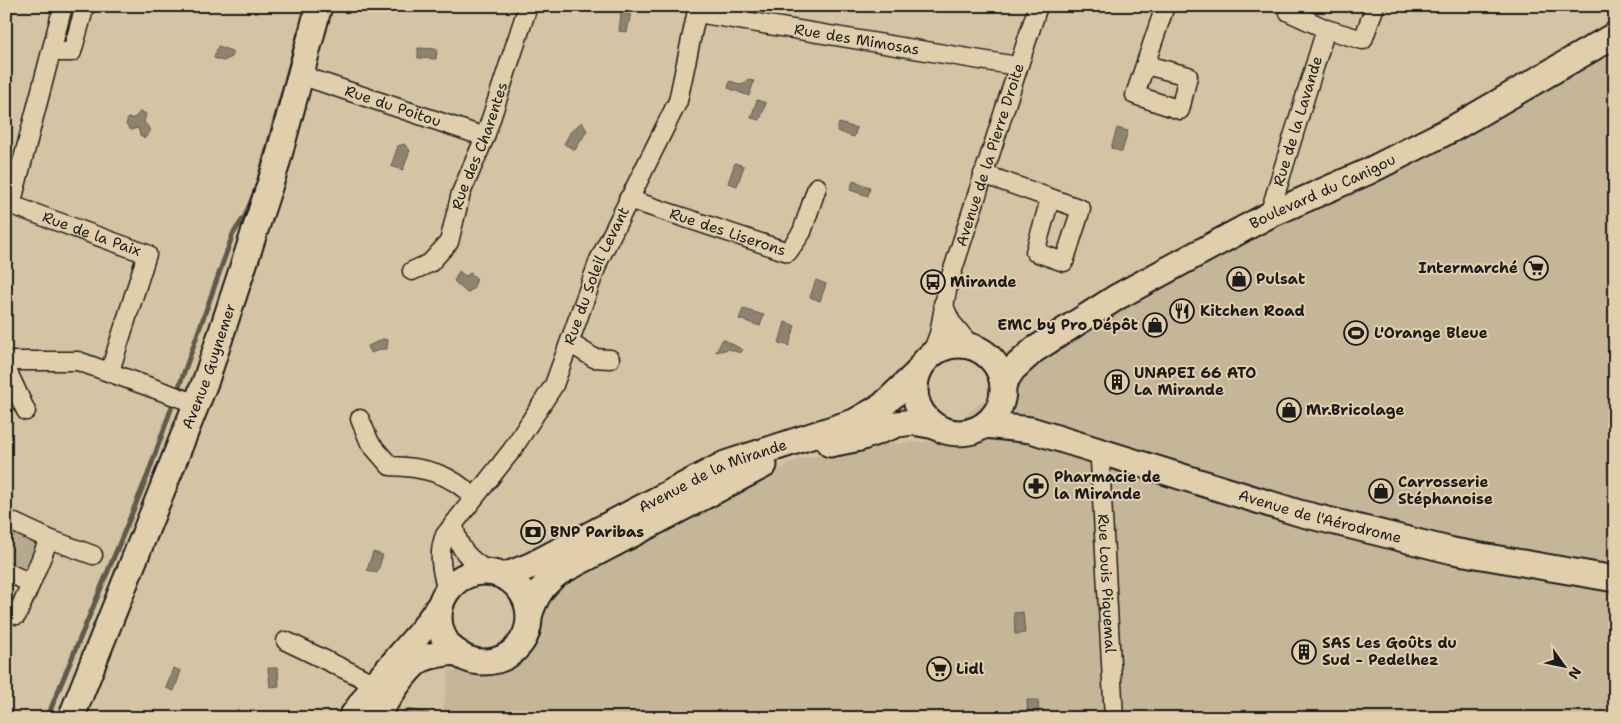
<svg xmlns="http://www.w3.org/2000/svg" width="1621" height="724" font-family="'Shantell Sans',sans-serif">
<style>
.built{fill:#c5b698}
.green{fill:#b6a88d;stroke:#696254}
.water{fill:#8e8370;stroke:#605a4e}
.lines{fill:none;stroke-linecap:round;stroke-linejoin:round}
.stream{stroke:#605a4e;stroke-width:5}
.street-casing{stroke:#1c1c1c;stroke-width:21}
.secondary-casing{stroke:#1c1c1c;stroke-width:29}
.street{stroke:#e1cfac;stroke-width:18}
.secondary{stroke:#e1cfac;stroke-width:25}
.labels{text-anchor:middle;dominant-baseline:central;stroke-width:4;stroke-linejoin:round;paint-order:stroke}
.street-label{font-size:15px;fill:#1c1c1c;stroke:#e1cfac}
.poi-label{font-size:15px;font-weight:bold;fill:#1c1c1c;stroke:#e1cfac;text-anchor:start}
</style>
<rect width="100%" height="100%" fill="#d5c4a3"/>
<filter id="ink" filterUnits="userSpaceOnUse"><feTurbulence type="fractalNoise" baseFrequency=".02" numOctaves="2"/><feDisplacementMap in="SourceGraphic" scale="10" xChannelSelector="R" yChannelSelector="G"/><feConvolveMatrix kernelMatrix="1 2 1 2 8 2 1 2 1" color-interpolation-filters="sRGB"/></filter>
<g filter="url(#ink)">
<path class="built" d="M1615,46V718H442L449,670L493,676L519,659L531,647L539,599L547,586L799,459L872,445L936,441L1027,363L1141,292Z"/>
<path class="green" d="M6,529L36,541L38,550L27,569L23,571L6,564Z"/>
<g class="water">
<path d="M621,13L631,15L627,32L619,31Z"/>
<path d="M218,46L234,52L232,57L223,61L214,58Z"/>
<path d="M418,48L437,49L436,59L418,58Z"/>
<path d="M748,80L754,81L749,96L728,88L730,81L742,85Z"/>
<path d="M757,100L766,103L760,120L751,118Z"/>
<path d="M141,111L146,114L144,122L151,130L145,138L140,135L138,128L131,130L126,125L128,118H134Z"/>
<path d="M582,122L587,131L575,150L564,144L571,131Z"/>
<path d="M839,123L857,128L854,137L837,131Z"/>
<path d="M1117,128L1128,131L1122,152L1111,148Z"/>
<path d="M404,144L410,150L403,170L391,166L398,146Z"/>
<path d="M735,163L744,166L737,186L728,183Z"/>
<path d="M853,181L870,187L868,196L850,190Z"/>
<path d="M459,271L465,276L471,273L477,279L473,289L467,293L454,281Z"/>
<path d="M816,280L826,284L820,301L810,297Z"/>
<path d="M743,309L764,315L760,326L739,319Z"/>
<path d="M785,322L795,326L789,346L779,343Z"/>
<path d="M383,339L388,340L387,349H382L371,353L368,346Z"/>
<path d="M723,339L743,350L740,353L729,349L716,352Z"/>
<path d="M373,552L383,555L377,573L367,570Z"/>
<path d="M1023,612L1025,633L1015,634L1014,613Z"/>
<path d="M173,668L181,671L174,691L166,688Z"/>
<path d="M268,668H278L279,686L270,687Z"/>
<path d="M1027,700H1038L1039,718H1028Z"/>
<path d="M405,709L429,713L428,718H403Z"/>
</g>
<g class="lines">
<g class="stream">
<path d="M260,175L299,33"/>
<path d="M47,718L147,477L233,234L245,216L254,194"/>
</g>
<g class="street-casing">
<g id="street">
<path d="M1290,6L1289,12L1326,29L1363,40L1375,6"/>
<path id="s1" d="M697,13L1017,66"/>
<path d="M51,52H72L85,6"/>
<path d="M1146,65L1188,76L1180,110L1135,95L1165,6"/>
<path id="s2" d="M300,75L485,137"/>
<path d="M983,174L1081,209L1064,262L1035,252L1050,199"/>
<path id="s3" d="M628,199L788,252L802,232L817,187"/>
<path id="s4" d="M6,203L147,254L110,371"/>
<path d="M11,205L63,6"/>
<path id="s5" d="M1269,215L1326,29"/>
<path id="s6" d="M412,271L430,263L449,242L461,193L485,137L528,6"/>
<path d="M943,304L951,322L971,346"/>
<path d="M570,343L594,358L610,359"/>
<path id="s7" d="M931,355L939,334L948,285L1038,6"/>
<path d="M6,361H78L197,404"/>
<path d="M6,368L26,411"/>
<path d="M360,419L370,443L390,466C423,467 451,473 474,498"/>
<path id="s8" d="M1097,450L1100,461L1114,718"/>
<path d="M6,519L49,539L93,555"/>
<path d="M454,524C457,549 469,560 491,573"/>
<path d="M6,572L31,583L49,539"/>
<path id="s9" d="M447,592C442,572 437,554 445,535L512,450L554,385L599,260L678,101L698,6"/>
<path d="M17,615L31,583"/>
<path d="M286,641L375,684"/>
</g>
</g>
<g class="secondary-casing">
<g id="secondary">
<circle cx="959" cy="389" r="44"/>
<path id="s10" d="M1003,384L1013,369L1034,350L1117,297L1269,215L1367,172L1454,128L1615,35"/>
<path id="s11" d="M985,425L1031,430L1299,513L1453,551L1615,579"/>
<path d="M830,444L860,438L898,424L913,422L935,426"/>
<circle cx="484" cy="617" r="45"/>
<path id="s12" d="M504,576L530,566L725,464L854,422L882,406L918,372"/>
<path d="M530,613C536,595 543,585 558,573L764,465"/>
<path id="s13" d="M71,718L206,380L276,166L319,6"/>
<path d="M351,718L375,684L423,629L440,605"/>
<path d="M375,718C386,702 405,668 422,659C433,654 445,653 457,652"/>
</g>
</g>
<use href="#street" class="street"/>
<use href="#secondary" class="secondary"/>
</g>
</g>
<defs>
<g id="supermarket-ring" transform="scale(1.25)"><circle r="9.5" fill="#e1cfac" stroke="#1c1c1c" stroke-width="1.5"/><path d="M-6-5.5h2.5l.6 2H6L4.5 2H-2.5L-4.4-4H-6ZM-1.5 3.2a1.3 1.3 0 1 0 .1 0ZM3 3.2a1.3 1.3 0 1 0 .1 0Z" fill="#1c1c1c"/></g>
<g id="shop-ring" transform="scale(1.25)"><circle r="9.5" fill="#e1cfac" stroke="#1c1c1c" stroke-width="1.5"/><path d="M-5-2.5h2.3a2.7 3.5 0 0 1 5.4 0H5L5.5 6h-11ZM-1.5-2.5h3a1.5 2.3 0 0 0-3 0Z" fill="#1c1c1c"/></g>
<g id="bus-ring" transform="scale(1.25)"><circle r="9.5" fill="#e1cfac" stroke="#1c1c1c" stroke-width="1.5"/><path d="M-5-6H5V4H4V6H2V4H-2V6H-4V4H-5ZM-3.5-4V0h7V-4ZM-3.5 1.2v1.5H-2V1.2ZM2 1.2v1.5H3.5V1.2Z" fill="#1c1c1c"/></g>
<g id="restaurant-ring" transform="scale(1.25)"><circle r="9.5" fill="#e1cfac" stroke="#1c1c1c" stroke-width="1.5"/><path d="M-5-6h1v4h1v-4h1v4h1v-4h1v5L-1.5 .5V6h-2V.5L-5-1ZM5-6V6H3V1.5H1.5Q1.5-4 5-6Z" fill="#1c1c1c"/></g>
<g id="stadium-ring" transform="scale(1.25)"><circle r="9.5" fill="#e1cfac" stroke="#1c1c1c" stroke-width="1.5"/><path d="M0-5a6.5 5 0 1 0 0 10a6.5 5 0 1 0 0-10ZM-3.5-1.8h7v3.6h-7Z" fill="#1c1c1c"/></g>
<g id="building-ring" transform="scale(1.25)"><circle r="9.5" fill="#e1cfac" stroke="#1c1c1c" stroke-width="1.5"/><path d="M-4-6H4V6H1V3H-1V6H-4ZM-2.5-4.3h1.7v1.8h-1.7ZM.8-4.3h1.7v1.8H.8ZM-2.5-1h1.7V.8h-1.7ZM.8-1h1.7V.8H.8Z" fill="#1c1c1c"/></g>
<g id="pharmacy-ring" transform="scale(1.25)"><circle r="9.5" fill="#e1cfac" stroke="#1c1c1c" stroke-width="1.5"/><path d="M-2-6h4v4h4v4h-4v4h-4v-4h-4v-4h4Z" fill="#1c1c1c"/></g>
<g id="bank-ring" transform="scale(1.25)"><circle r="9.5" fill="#e1cfac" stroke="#1c1c1c" stroke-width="1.5"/><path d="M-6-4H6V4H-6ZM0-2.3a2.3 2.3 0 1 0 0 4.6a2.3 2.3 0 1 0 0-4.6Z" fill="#1c1c1c"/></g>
</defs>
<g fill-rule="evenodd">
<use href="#supermarket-ring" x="1536" y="268"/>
<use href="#shop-ring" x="1239" y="279"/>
<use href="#bus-ring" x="933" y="282"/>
<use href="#restaurant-ring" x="1182" y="311"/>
<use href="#shop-ring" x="1155" y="325"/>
<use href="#stadium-ring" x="1356" y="333"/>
<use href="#building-ring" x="1117" y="382"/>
<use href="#shop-ring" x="1289" y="410"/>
<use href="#pharmacy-ring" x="1036" y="486"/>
<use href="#shop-ring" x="1381" y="491"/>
<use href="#bank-ring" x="533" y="532"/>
<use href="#building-ring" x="1304" y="652"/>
<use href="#supermarket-ring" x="939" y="669"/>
</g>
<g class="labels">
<g class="street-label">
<text stroke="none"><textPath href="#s1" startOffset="162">Rue des Mimosas</textPath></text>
<text stroke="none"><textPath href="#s2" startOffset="98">Rue du Poitou</textPath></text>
<text stroke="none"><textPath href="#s5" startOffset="98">Rue de la Lavande</textPath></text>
<text stroke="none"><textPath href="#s6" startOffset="149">Rue des Charentes</textPath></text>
<text stroke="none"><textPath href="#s7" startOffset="209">Avenue de la Pierre Droite</textPath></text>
<text stroke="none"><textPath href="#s10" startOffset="376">Boulevard du Canigou</textPath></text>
<text stroke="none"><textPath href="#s3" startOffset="105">Rue des Liserons</textPath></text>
<text stroke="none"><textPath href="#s4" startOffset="91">Rue de la Paix</textPath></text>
<text stroke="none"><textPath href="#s9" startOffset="361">Rue du Soleil Levant</textPath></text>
<text stroke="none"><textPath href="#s13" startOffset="378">Avenue Guynemer</textPath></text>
<text stroke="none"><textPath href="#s12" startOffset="232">Avenue de la Mirande</textPath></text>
<text stroke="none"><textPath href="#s11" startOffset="348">Avenue de l'Aérodrome</textPath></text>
<text stroke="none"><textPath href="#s8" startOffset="134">Rue Louis Piquemal</textPath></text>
</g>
<g class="poi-label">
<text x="1518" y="268" text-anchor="end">Intermarché</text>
<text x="1256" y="279">Pulsat</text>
<text x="950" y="282">Mirande</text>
<text x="1200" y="311">Kitchen Road</text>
<text x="1138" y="325" text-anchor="end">EMC by Pro Dépôt</text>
<text x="1374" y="333">L'Orange Bleue</text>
<text x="1134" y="373">UNAPEI 66 ATO<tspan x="1134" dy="17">La Mirande</tspan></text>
<text x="1306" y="410">Mr.Bricolage</text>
<text x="1054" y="477">Pharmacie de<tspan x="1054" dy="17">la Mirande</tspan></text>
<text x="1398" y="482">Carrosserie<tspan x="1398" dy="17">Stéphanoise</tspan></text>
<text x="550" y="532">BNP Paribas</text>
<text x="1322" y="643">SAS Les Goûts du<tspan x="1322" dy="17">Sud - Pedelhez</tspan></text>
<text x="956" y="669">Lidl</text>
</g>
</g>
<rect width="1621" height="724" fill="none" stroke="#e1cfac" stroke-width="25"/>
<rect x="12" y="12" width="1596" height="699" fill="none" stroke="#1c1c1c" stroke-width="2" filter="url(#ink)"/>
<g transform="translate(1564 666) rotate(123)" stroke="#e1cfac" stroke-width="4" paint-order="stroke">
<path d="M0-4L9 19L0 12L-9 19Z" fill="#1c1c1c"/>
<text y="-8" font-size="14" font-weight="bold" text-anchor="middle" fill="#1c1c1c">N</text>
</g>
</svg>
